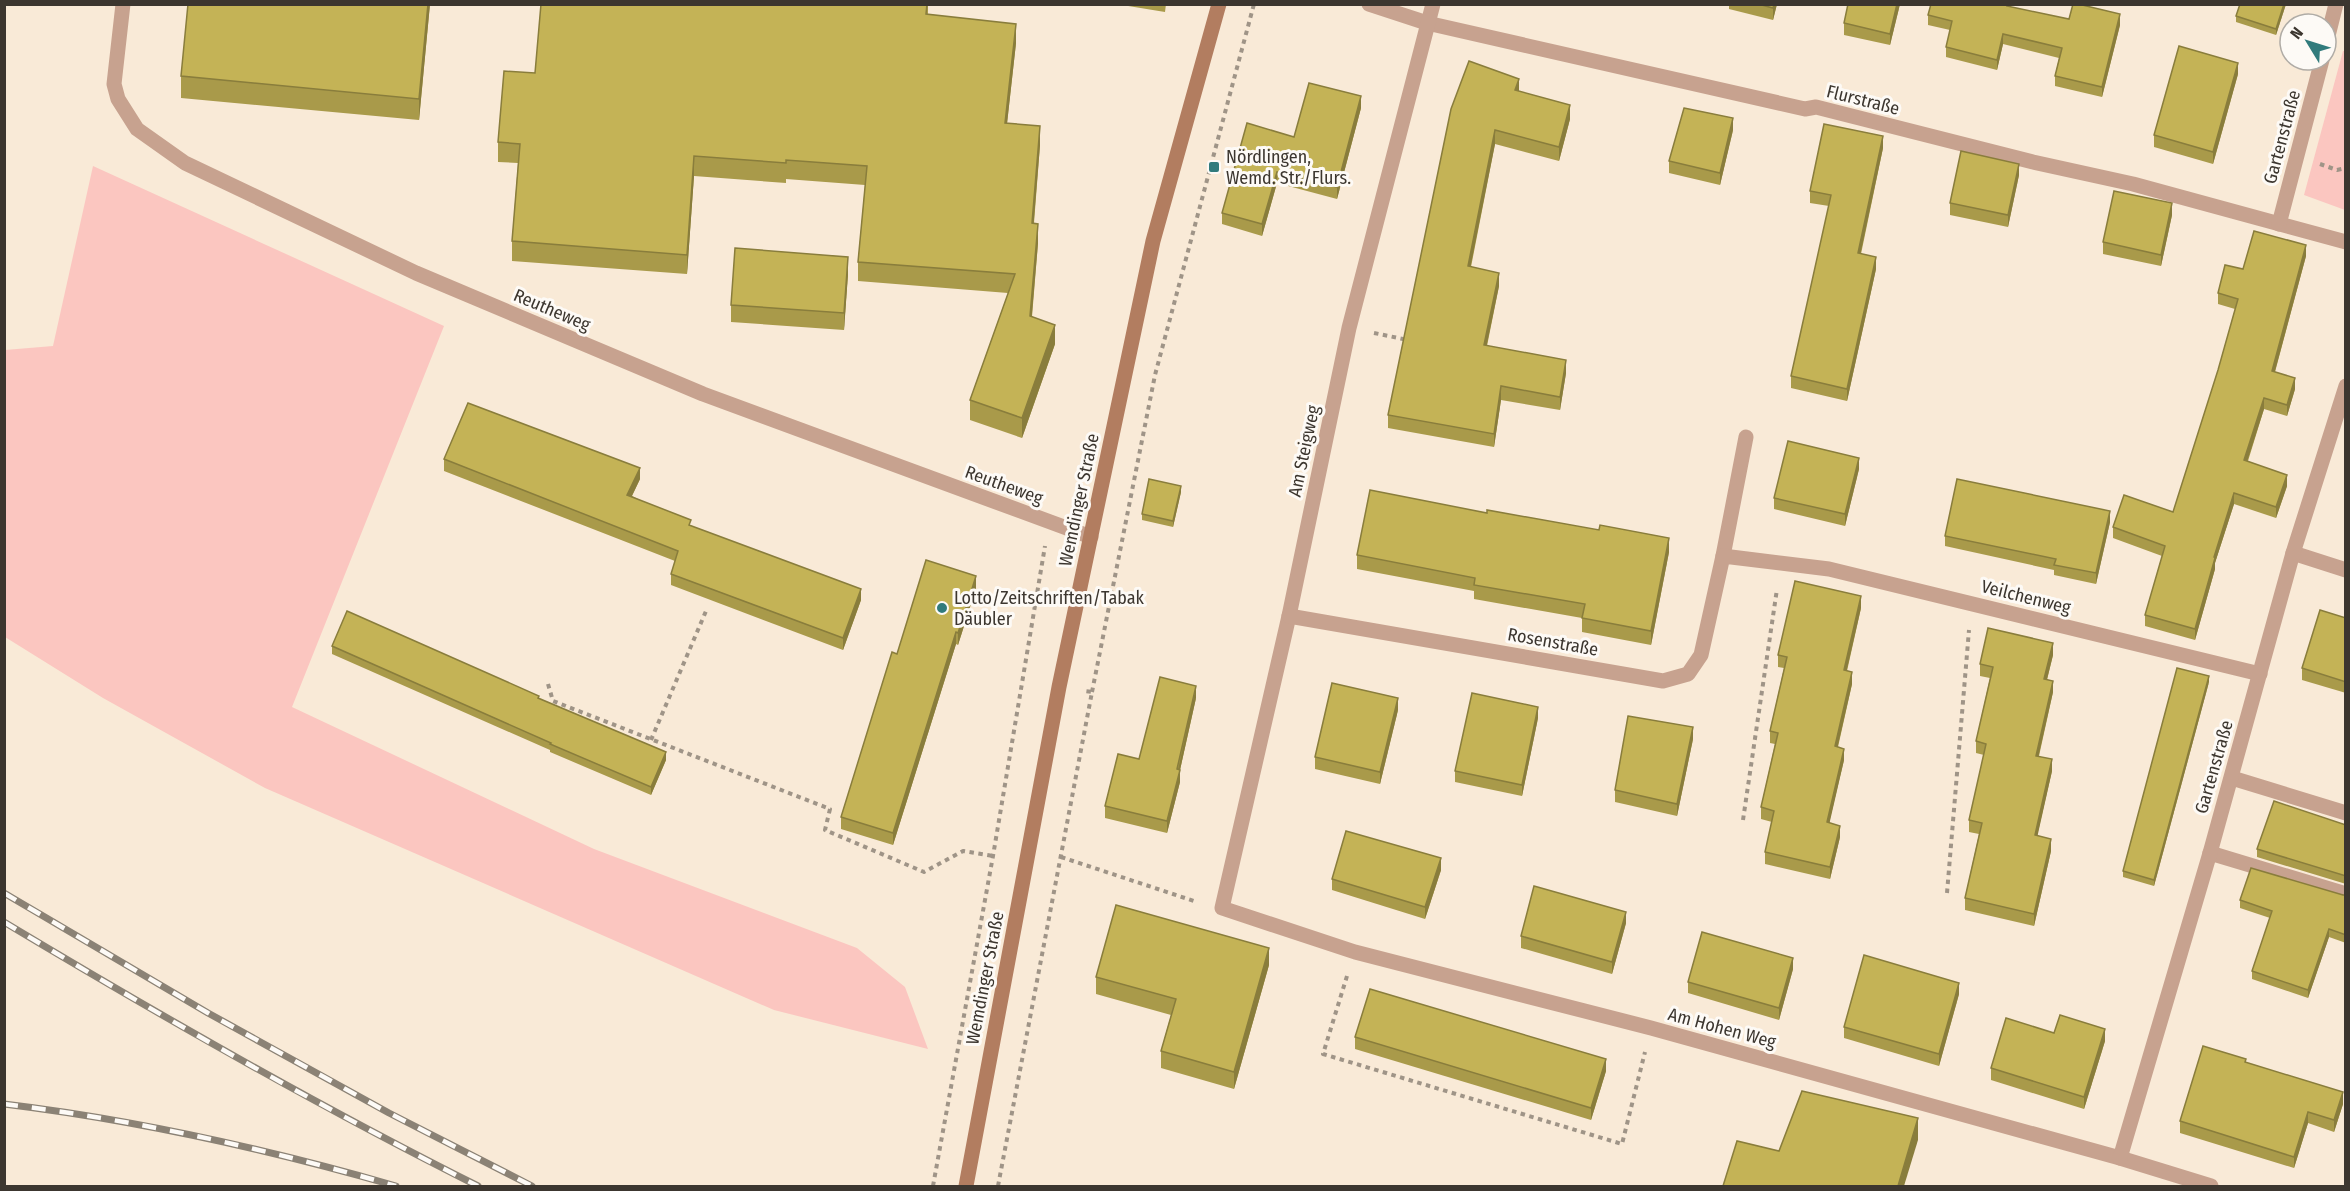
<svg xmlns="http://www.w3.org/2000/svg" width="2350" height="1191" font-family="'Fira Sans Condensed',sans-serif">
<style>
.green{fill:#fbc6c0}
.lines{fill:none;stroke-linecap:round;stroke-linejoin:round}
.path{stroke:#9f9487;stroke-width:4;stroke-dasharray:4.5 4.5;stroke-linecap:butt}
.lane{stroke:#c7a28f;stroke-width:15}
.street{stroke:#c7a28f;stroke-width:15}
.secondary{stroke:#b27d60;stroke-width:15}
.rail-casing{stroke:#8b8275;stroke-width:7}
.rail{stroke:#fdfaf6;stroke-width:4.5;stroke-dasharray:14;stroke-linecap:butt}
.wall{fill:#a99a4a}
.shaded-wall{fill:#897d3c}
.building{fill:#c4b356;stroke:#897d3c;stroke-width:1.5}
.poi-dot{fill:#317b7c;stroke:#fdfaf6;stroke-width:2}
.labels{text-anchor:middle;dominant-baseline:central;stroke-width:6;stroke-linejoin:round;paint-order:stroke}
.street-label{font-size:18px;fill:#3c362f;stroke:#fdfaf6}
.poi-label{font-size:18px;fill:#3c362f;stroke:#fdfaf6;text-anchor:start}
</style>
<rect width="100%" height="100%" fill="#f9ead7"/>
<g class="green">
<path d="M2343,51H2346L2345,210L2304,195Z"/>
<path d="M93,166L444,326L292,707L594,849L857,948L905,987L928,1049L774,1010L265,788L103,698L5,637V350L53,346Z"/>
</g>
<g class="lines">
<g class="path">
<path d="M2320,164L2337,170L2346,168"/>
<path d="M1374,333L1408,340"/>
<path d="M548,684L553,701L830,809L825,830L924,872L963,851L993,856"/>
<path d="M1092,692L1155,375L1254,4"/>
<path d="M651,740L706,611"/>
<path d="M1743,820L1777,589"/>
<path d="M1061,857L1197,902"/>
<path d="M1947,893L1969,630"/>
<path d="M1347,976L1323,1054L1622,1144L1645,1052"/>
<path d="M933,1186L993,856L1045,546"/>
<path d="M998,1186L1092,692L1084,691"/>
</g>
<path class="lane" d="M2210,853L2346,894"/>
<g class="street">
<path d="M123,4L114,84L118,99L137,129L185,163L416,273L703,394L1091,537"/>
<path d="M1369,4L1427,23L1805,109L1816,107L2033,162L2133,184L2346,242"/>
<path d="M1433,4L1349,328L1289,616L1222,908L1355,952L1651,1028L2120,1158L2211,1186"/>
<path d="M2326,44L2336,4"/>
<path d="M2279,224L2322,60"/>
<path d="M2293,553L2346,570"/>
<path d="M1723,556L1746,437"/>
<path d="M1289,616L1663,681L1688,674L1701,655L1723,556L1829,569L2260,674"/>
<path d="M2232,778L2346,813"/>
<path d="M2120,1158L2210,853L2293,553L2346,386"/>
</g>
<path class="secondary" d="M966,1186L1059,687L1153,241L1219,4"/>
<g class="rail-casing">
<g id="rail">
<path d="M4,893L208,1013L389,1113L532,1186"/>
<path d="M4,922C159,1015 316,1105 478,1186"/>
<path d="M4,1104C137,1120 267,1149 396,1186"/>
</g>
</g>
<use href="#rail" class="rail"/>
</g>
<g class="wall">
<path d="M430,4L419,120L181,98V76Z"/>
<path d="M928,4V14L1016,43L1007,123L1040,145L1034,223L1038,243L1032,317L1055,344L1022,438L970,420V400L1008,293L858,281V262L865,185L786,179V183L694,176L687,274L512,261V241L518,163L498,162V142L535,73Z"/>
<path d="M1116,4H1166L1165,12Z"/>
<path d="M1729,4H1777L1773,20L1729,9Z"/>
<path d="M1848,4H1900L1890,45L1844,35V23Z"/>
<path d="M1931,4H2010V7L2069,19L2120,25L2102,97L2055,86V76L2059,58L2003,44L1997,70L1946,57V47L1950,30L1928,25V15Z"/>
<path d="M2240,4H2286L2276,35L2236,22V16Z"/>
<path d="M2238,74L2213,164L2154,147V135Z"/>
<path d="M1519,92L1570,119L1559,161L1495,144L1471,267L1499,286L1487,346L1566,373L1560,410L1501,400L1494,447L1388,428V415L1451,109Z"/>
<path d="M1361,108L1337,199L1277,183L1262,236L1222,224V213L1294,137Z"/>
<path d="M1733,130L1720,185L1669,173V161Z"/>
<path d="M1883,148L1861,254L1876,269L1847,401L1791,388V376L1829,206L1810,203V191Z"/>
<path d="M2019,175L2008,227L1950,215V203Z"/>
<path d="M2172,215L2161,266L2103,254V242Z"/>
<path d="M2306,256L2275,372L2295,389L2287,416L2264,409L2248,461L2287,486L2276,518L2234,504L2215,563V569L2195,640L2145,626V615L2162,556L2113,538V527L2173,512L2218,370L2235,309L2218,304V293L2243,269Z"/>
<path d="M848,274L844,330L731,322V305Z"/>
<path d="M444,459L640,479L632,496L691,526L861,600L843,650L671,585V574L675,561L444,471Z"/>
<path d="M1859,469L1845,526L1774,509V498Z"/>
<path d="M1181,492L1173,527L1142,520V514Z"/>
<path d="M2110,522L2096,584L2054,575V570L1945,546V536Z"/>
<path d="M1669,552L1651,645L1582,632V618L1474,599V591L1357,569V555Z"/>
<path d="M976,588L958,645L956,644L893,845L841,829V817L897,654Z"/>
<path d="M1861,608L1847,671L1852,684L1838,747L1844,760L1829,823L1840,837L1830,879L1765,864V852L1772,822L1761,819V807L1775,744L1770,743V731L1784,668L1778,667V655Z"/>
<path d="M2346,618V693L2302,680V668Z"/>
<path d="M332,646L666,760L651,795L550,752V750L332,654Z"/>
<path d="M2053,655L2047,680L2053,692L2039,756L2052,771L2037,836L2051,851L2034,926L1965,910V898L1979,834L1969,832V820L1984,755L1976,753V741L1990,678L1980,676V664Z"/>
<path d="M2209,682L2154,886L2123,877V871Z"/>
<path d="M1196,698L1180,770V782L1167,833L1105,818V806L1139,759Z"/>
<path d="M1398,710L1380,784L1315,769V757Z"/>
<path d="M1538,718L1522,796L1455,782V771Z"/>
<path d="M1693,739L1677,816L1615,802V790Z"/>
<path d="M2346,825V884L2257,857V849Z"/>
<path d="M1441,870L1425,919L1332,890V879Z"/>
<path d="M2346,895V943L2329,937L2308,998L2252,979V971L2270,918L2240,908V900Z"/>
<path d="M1626,923L1612,974L1521,948V936Z"/>
<path d="M1269,965L1234,1089L1161,1068V1051L1171,1015L1096,994V977Z"/>
<path d="M1793,969L1779,1020L1688,993V982Z"/>
<path d="M1959,994L1939,1066L1844,1038V1027Z"/>
<path d="M2054,1033L2105,1041L2084,1109L1991,1080V1068Z"/>
<path d="M1355,1037L1606,1071L1591,1120L1355,1049Z"/>
<path d="M2246,1062L2343,1104L2334,1132L2308,1123L2294,1168L2180,1133V1121Z"/>
</g>
<g class="shaded-wall">
<path d="M428,4H430L419,120V99Z"/>
<path d="M1774,4H1777L1773,20V8Z"/>
<path d="M1897,4H1900L1890,45V34Z"/>
<path d="M2284,4H2286L2276,35V29Z"/>
<path d="M2120,14V25L2102,97V87Z"/>
<path d="M1016,24V43L1005,142V123Z"/>
<path d="M2003,34V44L1997,70V60Z"/>
<path d="M2238,63V74L2213,164V152Z"/>
<path d="M1519,79V92L1515,90Z"/>
<path d="M1361,96V108L1337,199V187Z"/>
<path d="M1570,105V119L1559,161V147Z"/>
<path d="M1733,118V130L1720,185V173Z"/>
<path d="M1040,126V145L1032,243V223Z"/>
<path d="M1495,130V144L1468,279V266Z"/>
<path d="M1883,136V148L1858,265V253Z"/>
<path d="M694,156V176L687,274V255Z"/>
<path d="M2019,164V175L2008,227V215Z"/>
<path d="M1277,172V183L1262,236V224Z"/>
<path d="M2172,203V215L2161,266V255Z"/>
<path d="M1038,224V243L1030,336V316Z"/>
<path d="M2306,245V256L2272,382V371Z"/>
<path d="M848,257V274L844,330V313Z"/>
<path d="M1876,257V269L1847,401V389Z"/>
<path d="M1499,273V286L1484,358V345Z"/>
<path d="M1055,325V344L1022,438V418Z"/>
<path d="M1566,360V373L1560,410V397Z"/>
<path d="M2295,378V389L2287,416V405Z"/>
<path d="M1501,386V400L1494,447V434Z"/>
<path d="M2264,398V409L2244,471V460Z"/>
<path d="M1859,458V469L1845,526V514Z"/>
<path d="M640,468V479L627,506V495Z"/>
<path d="M2287,475V486L2276,518V507Z"/>
<path d="M1181,486V492L1173,527V521Z"/>
<path d="M2234,493V504L2215,563V569L2195,640V629L2214,557Z"/>
<path d="M2110,511V522L2096,584V573Z"/>
<path d="M1669,538V552L1651,645V631Z"/>
<path d="M976,576V588L958,645V633Z"/>
<path d="M861,589V600L843,650V638Z"/>
<path d="M1861,596V608L1844,682V670Z"/>
<path d="M956,632V644L893,845V833Z"/>
<path d="M2053,643V655L2044,691V679Z"/>
<path d="M1852,672V684L1835,758V746Z"/>
<path d="M2209,676V682L2154,886V880Z"/>
<path d="M2053,681V692L2036,767V756Z"/>
<path d="M1196,686V698L1180,770V782L1167,833V821Z"/>
<path d="M1398,698V710L1380,784V772Z"/>
<path d="M1538,707V718L1522,796V785Z"/>
<path d="M1693,727V739L1677,816V804Z"/>
<path d="M1844,749V760L1827,834V822Z"/>
<path d="M666,752V760L651,795V787Z"/>
<path d="M2052,759V771L2035,847V835Z"/>
<path d="M1840,826V837L1830,879V867Z"/>
<path d="M2051,839V851L2034,926V914Z"/>
<path d="M1441,858V870L1425,919V907Z"/>
<path d="M1626,912V923L1612,974V962Z"/>
<path d="M2329,929V937L2308,998V990Z"/>
<path d="M1269,948V965L1234,1089V1072Z"/>
<path d="M1793,958V969L1779,1020V1008Z"/>
<path d="M1959,983V994L1939,1066V1054Z"/>
<path d="M2105,1029V1041L2084,1109V1097Z"/>
<path d="M1606,1059V1071L1591,1120V1108Z"/>
<path d="M2343,1092V1104L2334,1132V1120Z"/>
<path d="M2308,1112V1123L2294,1168V1157Z"/>
<path d="M1918,1118V1140L1904,1186H1898Z"/>
</g>
<g class="building">
<path d="M188,4H428L419,99L181,76Z"/>
<path d="M541,4H927L926,14L1016,24L1005,123L1040,126L1032,223L1038,224L1030,316L1055,325L1022,418L970,400L1015,274L858,262L867,166L786,160V163L694,156L687,255L512,241L520,144L498,142L504,71L535,73Z"/>
<path d="M1758,4H1774L1773,8Z"/>
<path d="M1848,4H1897L1890,34L1844,23Z"/>
<path d="M1931,4H2008L2007,6L2069,19L2073,4H2078L2120,14L2102,87L2055,76L2062,48L2003,34L1997,60L1946,47L1952,21L1928,15Z"/>
<path d="M2240,4H2284L2276,29L2236,16Z"/>
<path d="M2179,46L2238,63L2213,152L2154,135Z"/>
<path d="M1469,61L1519,79L1515,90L1570,105L1559,147L1495,130L1468,266L1499,273L1484,345L1566,360L1560,397L1501,386L1494,434L1388,415L1451,109Z"/>
<path d="M1309,83L1361,96L1337,187L1277,172L1262,224L1222,213L1247,123L1294,137Z"/>
<path d="M1684,108L1733,118L1720,173L1669,161Z"/>
<path d="M1824,124L1883,136L1858,253L1876,257L1847,389L1791,376L1831,195L1810,191Z"/>
<path d="M1961,151L2019,164L2008,215L1950,203Z"/>
<path d="M2114,191L2172,203L2161,255L2103,242Z"/>
<path d="M2254,231L2306,245L2272,371L2295,378L2287,405L2264,398L2244,460L2287,475L2276,507L2234,493L2214,557L2215,558L2195,629L2145,615L2165,546L2113,527L2124,495L2173,512L2218,370L2238,299L2218,293L2225,265L2243,269Z"/>
<path d="M735,248L848,257L844,313L731,305Z"/>
<path d="M468,403L640,468L627,495L691,520L689,525L861,589L843,638L671,574L678,551L444,459Z"/>
<path d="M1788,441L1859,458L1845,514L1774,498Z"/>
<path d="M1149,479L1181,486L1173,521L1142,514Z"/>
<path d="M1957,479L2110,511L2096,573L2054,565L2056,559L1945,536Z"/>
<path d="M1370,490L1487,513V510L1599,530L1600,525L1669,538L1651,631L1582,618L1585,604L1474,585L1475,578L1357,555Z"/>
<path d="M926,560L976,576L958,633L956,632L893,833L841,817L892,652L897,654Z"/>
<path d="M1795,581L1861,596L1844,670L1852,672L1835,746L1844,749L1827,822L1840,826L1830,867L1765,852L1774,811L1761,807L1778,733L1770,731L1787,657L1778,655Z"/>
<path d="M2320,610L2346,618V682L2302,668Z"/>
<path d="M347,611L539,696L538,698L666,752L651,787L550,744L551,743L332,646Z"/>
<path d="M1988,628L2053,643L2044,679L2053,681L2036,756L2052,759L2035,835L2051,839L2034,914L1965,898L1982,823L1969,820L1986,744L1976,741L1993,667L1980,664Z"/>
<path d="M2177,668L2209,676L2154,880L2123,871Z"/>
<path d="M1160,677L1196,686L1177,769L1180,770L1167,821L1105,806L1118,754L1139,759Z"/>
<path d="M1332,683L1398,698L1380,772L1315,757Z"/>
<path d="M1472,693L1538,707L1522,785L1455,771Z"/>
<path d="M1628,716L1693,727L1677,804L1615,790Z"/>
<path d="M2274,801L2346,825V876L2257,849Z"/>
<path d="M1346,831L1441,858L1425,907L1332,879Z"/>
<path d="M2251,868L2343,895H2346V935L2329,929L2308,990L2252,971L2272,911L2240,900Z"/>
<path d="M1534,886L1626,912L1612,962L1521,936Z"/>
<path d="M1116,905L1269,948L1234,1072L1161,1051L1176,999L1096,977Z"/>
<path d="M1702,932L1793,958L1779,1008L1688,982Z"/>
<path d="M1864,955L1959,983L1939,1054L1844,1027Z"/>
<path d="M1370,989L1606,1059L1591,1108L1355,1037Z"/>
<path d="M2060,1015L2105,1029L2084,1097L1991,1068L2006,1018L2054,1033Z"/>
<path d="M2203,1046L2246,1059L2245,1062L2343,1092L2334,1120L2308,1112L2294,1157L2180,1121Z"/>
<path d="M1802,1091L1918,1118L1898,1186H1723L1737,1141L1779,1151Z"/>
</g>
<g class="poi-dot">
<rect x="1208" y="161" width="12" height="12" rx="3"/>
<circle cx="942" cy="608" r="6"/>
</g>
<g class="labels">
<g class="street-label">
<text transform="translate(1863 100) rotate(14)">Flurstraße</text>
<text transform="translate(2282 137) rotate(-75)">Gartenstraße</text>
<text transform="translate(552 310) rotate(23)">Reutheweg</text>
<text transform="translate(1304 451) rotate(-78)">Am Steigweg</text>
<text transform="translate(1004 485) rotate(20)">Reutheweg</text>
<text transform="translate(1079 500) rotate(-78)">Wemdinger Straße</text>
<text transform="translate(2026 597) rotate(14)">Veilchenweg</text>
<text transform="translate(1553 642) rotate(10)">Rosenstraße</text>
<text transform="translate(2214 767) rotate(-74)">Gartenstraße</text>
<text transform="translate(985 978) rotate(-79)">Wemdinger Straße</text>
<text transform="translate(1722 1028) rotate(15)">Am Hohen Weg</text>
</g>
<g class="poi-label">
<text x="1226" y="157">Nördlingen,<tspan x="1226" dy="21">Wemd. Str./Flurs.</tspan></text>
<text x="954" y="598">Lotto/Zeitschriften/Tabak<tspan x="954" dy="21">Däubler</tspan></text>
</g>
</g>
<rect width="2350" height="1191" fill="none" stroke="#3c362f" stroke-width="12"/>
<g transform="translate(2308 42) rotate(308)"><circle r="28" fill="#fdfaf6" stroke="#b0aca6" stroke-width="1.5"/>
<path d="M0-4.5L10 22L0 15L-10 22Z" fill="#317b7c"/>
<text y="-9" font-size="16" font-weight="bold" text-anchor="middle" fill="#3c362f">N</text>
</g>
</svg>
